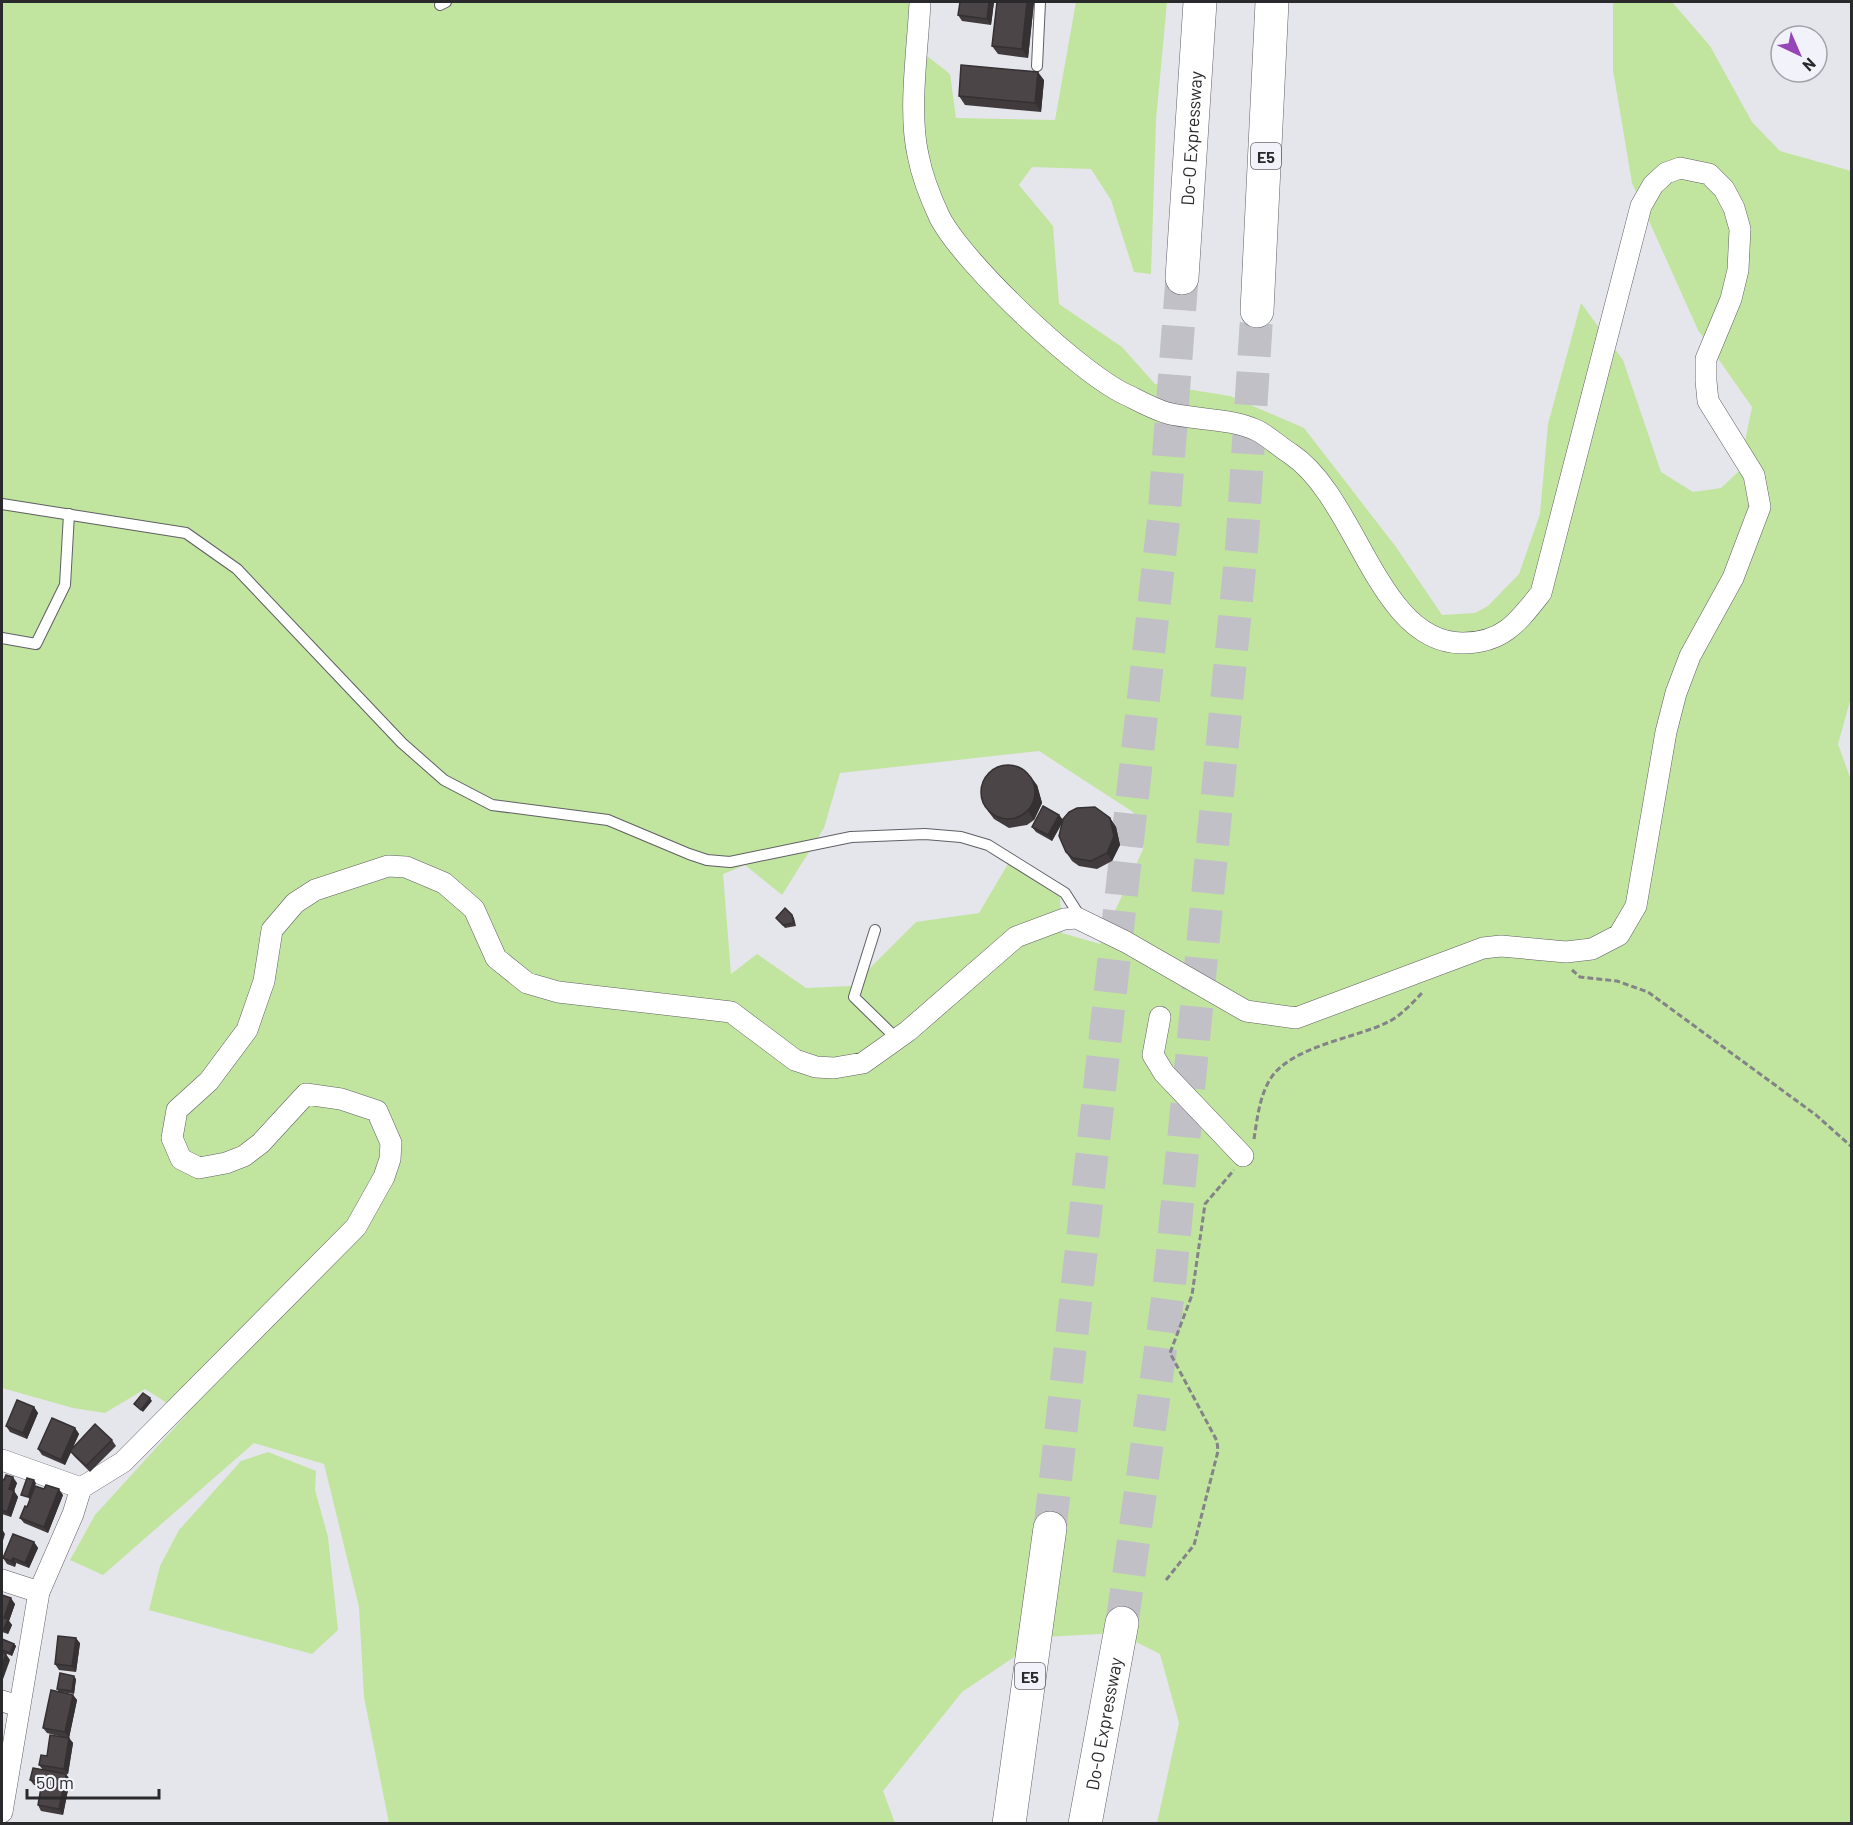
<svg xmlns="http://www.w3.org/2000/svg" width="1853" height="1825" font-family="Barlow,sans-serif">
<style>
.green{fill:#c1e59e;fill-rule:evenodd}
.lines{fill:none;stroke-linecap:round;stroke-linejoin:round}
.highway-tunnel{stroke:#c0c0c6;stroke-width:33;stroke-dasharray:33 16;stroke-linecap:butt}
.lane-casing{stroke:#5f5f65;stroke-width:12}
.street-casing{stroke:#5f5f65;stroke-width:22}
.highway-casing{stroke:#5f5f65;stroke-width:34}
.path{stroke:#838388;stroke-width:3;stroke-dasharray:6 3;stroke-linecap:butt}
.lane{stroke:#fff;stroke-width:10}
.street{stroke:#fff;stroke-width:21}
.highway{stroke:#fff;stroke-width:33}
.wall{fill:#413b3d}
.shaded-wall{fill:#353032}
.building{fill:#4c4547;stroke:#353032;stroke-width:1.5}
.labels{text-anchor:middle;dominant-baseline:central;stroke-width:6;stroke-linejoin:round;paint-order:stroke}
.shield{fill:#f2f2fa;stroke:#66666a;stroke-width:1.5}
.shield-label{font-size:16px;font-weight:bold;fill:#2a2a2c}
.street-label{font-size:18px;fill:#2a2a2c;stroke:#f2f2fa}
</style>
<rect width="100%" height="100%" fill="#e5e5ec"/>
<g class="green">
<path d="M2,2H909L908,41L950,74L956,118L1055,120L1076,2H1167L1156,120L1151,274L1134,272L1111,200L1091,169L1032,167L1019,185L1053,226L1059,304L1122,347L1155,384L1230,396L1304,428L1396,547L1442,615L1475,613L1488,606L1519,574L1540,514L1548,424L1581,303L1623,360L1661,472L1693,492L1721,488L1739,471L1752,407L1698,330L1632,183L1613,70V2H1672L1710,46L1752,122L1780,151L1851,171L1852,694L1838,744L1852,783L1851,1823H1157L1179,1723L1160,1654L1118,1633L1044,1637L962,1692L883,1791L895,1823H389L364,1697L359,1607L324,1464L254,1443L103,1575L70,1560L95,1515L186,1415L145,1389L105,1413L73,1408L2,1388ZM1039,751L1133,812L1144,847L1100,944L1062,933L1060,897L1008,864L979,913L916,922L852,986L806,988L757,954L731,974L723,874L745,865L782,895L824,828L840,773Z"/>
<path d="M268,1452L316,1471L315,1490L328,1537L338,1630L312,1654L149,1610L160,1566L179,1530L241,1461Z"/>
</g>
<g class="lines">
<g class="highway-tunnel">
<path d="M1050,1528L1164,516L1182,278"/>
<path d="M1122,1623L1169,1289L1242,543L1257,311"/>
</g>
<g class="lane-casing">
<g id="lane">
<path d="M440,5L446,2"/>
<path d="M1037,66L1040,2"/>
<path d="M2,504L186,533L237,569L402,743L444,780L492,805L608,820L689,854L707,860L730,862L851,837L925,834L961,837L988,845L1065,893L1081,918"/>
<path d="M2,638L36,644L65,585L69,514"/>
<path d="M875,930L854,997L897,1039"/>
</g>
</g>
<g class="street-casing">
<g id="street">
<path d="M1160,1017L1153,1055L1164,1073L1243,1156"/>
<path d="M2,1460L81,1488"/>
<path d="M2,1580L39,1592"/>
<path d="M2,1701L19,1706"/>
<path d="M2,1812L39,1592L73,1514L81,1488L123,1462L356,1227L384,1177L390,1159L391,1143L377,1111L341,1099L306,1094L261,1143L244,1156L226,1163L199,1168L181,1159L172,1138L177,1110L209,1081L247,1030L264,981L272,930L295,903L315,890L388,866L406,867L444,883L474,909L496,958L527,983L558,992L731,1012L795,1060L816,1067L834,1068L863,1063L908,1031L1016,937L1064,919L1077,918L1126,942L1246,1011L1296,1018L1483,948L1501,946L1566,952L1592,949L1619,935L1636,906L1666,732L1676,693L1690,656L1733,578L1760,507L1754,475L1708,401L1706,381V359L1731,299L1738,270L1740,229L1734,208L1724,189L1709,174L1680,168L1666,173L1653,185L1641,206L1541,593C1518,622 1503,643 1463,643C1378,644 1358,499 1291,454C1281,448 1268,436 1258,431C1232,418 1194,420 1167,413C1154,409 1141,402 1129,396C1082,376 965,265 940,218C931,199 922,176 918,155C908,111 918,47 920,2"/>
</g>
</g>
<g class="highway-casing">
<g id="highway">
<path id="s1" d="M1182,278L1200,2"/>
<path d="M1257,311L1272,2"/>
<path d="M1009,1824L1050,1528"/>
<path id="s2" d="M1085,1824L1122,1623"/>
</g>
</g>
<g class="path">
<path d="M1572,970L1580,977L1617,981L1648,992L1816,1115L1852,1147"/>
<path d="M1254,1139C1257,1120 1259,1099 1269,1081C1289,1046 1354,1039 1388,1022C1401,1016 1413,1002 1423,992"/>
<path d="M1166,1580L1194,1545L1218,1451L1217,1441L1170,1353L1192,1295L1205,1204L1234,1170"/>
</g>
<use href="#lane" class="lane"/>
<use href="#street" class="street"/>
<use href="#highway" class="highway"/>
</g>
<g class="wall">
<path d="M994,2L991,25L962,21L958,15Z"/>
<path d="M997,2H1034L1028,58L998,54L992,46Z"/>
<path d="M1044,80L1041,112L965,105L959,96Z"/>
<path d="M1037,785L1042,803L1034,820L1027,825L1009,828L994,819L988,811Z"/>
<path d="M1059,815L1063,820L1110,818L1116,827L1120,845L1112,861L1097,869L1079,866L1072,861L1066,852L1063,822L1052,841L1036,832L1032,827Z"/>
<path d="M792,915L794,918L796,926L785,928L776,918Z"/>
<path d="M34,1407L38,1413L27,1439L10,1432L6,1426Z"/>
<path d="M75,1428L79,1434L73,1447L112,1440L116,1446L90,1472L74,1456L71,1452L65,1465L42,1455L38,1449Z"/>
<path d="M2,1479L17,1483L14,1491L18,1497L11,1517L2,1514Z"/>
<path d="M63,1495L48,1533L24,1523L20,1518L27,1507Z"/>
<path d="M34,1542L38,1548L29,1568L16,1563L15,1567L7,1564L3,1558Z"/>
<path d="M2,1595L15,1604L9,1621L12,1625L8,1634L2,1632Z"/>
<path d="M2,1639L14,1644L16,1646L12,1656L2,1652Z"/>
<path d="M80,1643L76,1672L59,1670L55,1664Z"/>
<path d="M76,1679L74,1694L59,1692L57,1689Z"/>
<path d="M73,1695L77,1700L69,1738L73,1743L68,1774L51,1772L66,1774L70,1780L63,1815L41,1811L38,1805L41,1787L34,1785L30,1780L43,1770L39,1765L62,1737L47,1733L43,1728Z"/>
</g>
<g class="shaded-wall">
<path d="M989,2H994L991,25L987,19Z"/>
<path d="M1027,2H1034L1028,58L1022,49Z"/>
<path d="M1038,72L1044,80L1041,112L1035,103Z"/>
<path d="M1031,777L1037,785L1042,803L1034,820L1028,811Z"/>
<path d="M1059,815L1063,820L1052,841L1048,835Z"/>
<path d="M1110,818L1116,827L1120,845L1112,861L1107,853Z"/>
<path d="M150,1398L152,1401L143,1412L141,1410Z"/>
<path d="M34,1407L38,1413L27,1439L23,1433Z"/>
<path d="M75,1428L79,1434L65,1465L61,1460Z"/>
<path d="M13,1477L17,1483L14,1491L18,1497L11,1517L7,1512L9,1489Z"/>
<path d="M34,1480L36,1483L30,1500L28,1497Z"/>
<path d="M59,1489L63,1495L48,1533L44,1527Z"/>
<path d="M2,1529L5,1534L2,1544Z"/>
<path d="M34,1542L38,1548L29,1568L25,1563Z"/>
<path d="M13,1558L16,1563L15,1567L11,1561Z"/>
<path d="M11,1598L15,1604L9,1621L12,1625L8,1634L4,1629V1618Z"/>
<path d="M76,1638L80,1643L76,1672L72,1666Z"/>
<path d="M14,1644L16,1646L12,1656L10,1653Z"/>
<path d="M6,1654L10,1660L2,1682V1666Z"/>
<path d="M74,1676L76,1679L74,1694L72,1691Z"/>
<path d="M73,1695L77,1700L69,1738L65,1732Z"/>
<path d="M69,1738L73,1743L68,1774L64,1769Z"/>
<path d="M66,1774L70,1780L63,1815L59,1809Z"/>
</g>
<g class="building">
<path d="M960,2H989L987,19L958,15Z"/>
<path d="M997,2H1027L1022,49L992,46Z"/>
<path d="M961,65L1038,72L1035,103L959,96Z"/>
<circle cx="1008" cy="792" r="27"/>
<path d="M1043,806L1059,815L1048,835L1032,827Z"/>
<path d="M1095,807L1110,818L1114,836L1107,853L1091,861L1073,858L1066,852L1059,836L1063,819L1069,812L1077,808Z"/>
<path d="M785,908L792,915L794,923L783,925L776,918Z"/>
<path d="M143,1393L150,1398L141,1410L134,1404Z"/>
<path d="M17,1400L34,1407L23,1433L6,1426Z"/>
<path d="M52,1418L75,1428L61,1460L38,1449Z"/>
<path d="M95,1424L112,1440L86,1466L70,1451Z"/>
<path d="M6,1475L13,1477L9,1489L14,1491L7,1512L2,1510V1479L4,1480Z"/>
<path d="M27,1478L34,1480L28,1497L21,1495Z"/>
<path d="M46,1485L59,1489L44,1527L20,1518L25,1506L27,1507L35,1486L44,1489Z"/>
<path d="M13,1534L34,1542L25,1563L13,1558L11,1561L3,1558Z"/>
<path d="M2,1595L11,1598L4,1618L8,1619L4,1629L2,1628Z"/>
<path d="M58,1636L76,1638L72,1666L55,1664Z"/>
<path d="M2,1639L14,1644L10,1653L2,1650Z"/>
<path d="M2,1652L6,1654L2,1666Z"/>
<path d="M60,1673L74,1676L72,1691L57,1689Z"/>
<path d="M51,1690L73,1695L65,1732L43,1728Z"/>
<path d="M50,1735L69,1738L64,1769L39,1765L41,1755L47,1756Z"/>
<path d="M33,1768L66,1774L59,1809L38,1805L42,1782L30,1780Z"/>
</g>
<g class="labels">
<g class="shield">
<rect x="1251" y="143" width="30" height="26" rx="4.5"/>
<rect x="1015" y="1663" width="30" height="26" rx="4.5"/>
</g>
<g class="shield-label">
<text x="1266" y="156">E5</text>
<text x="1030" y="1676">E5</text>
</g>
<g class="street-label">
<text stroke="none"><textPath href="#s1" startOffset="140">Do-O Expressway</textPath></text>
<text stroke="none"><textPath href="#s2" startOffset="102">Do-O Expressway</textPath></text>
</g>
</g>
<rect width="1853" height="1825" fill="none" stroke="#2a2a2c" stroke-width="6"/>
<g transform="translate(1799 54) rotate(136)"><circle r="28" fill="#f2f2fa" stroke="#a2a2a8" stroke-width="1.5"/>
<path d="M0-4.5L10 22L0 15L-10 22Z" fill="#9546b7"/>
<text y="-9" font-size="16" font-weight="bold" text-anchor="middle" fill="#2a2a2c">N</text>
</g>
<path d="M27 1789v9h132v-9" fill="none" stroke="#2a2a2c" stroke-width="3"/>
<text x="36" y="1789" font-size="18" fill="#2a2a2c" stroke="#f2f2fa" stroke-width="4.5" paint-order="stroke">50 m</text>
</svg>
